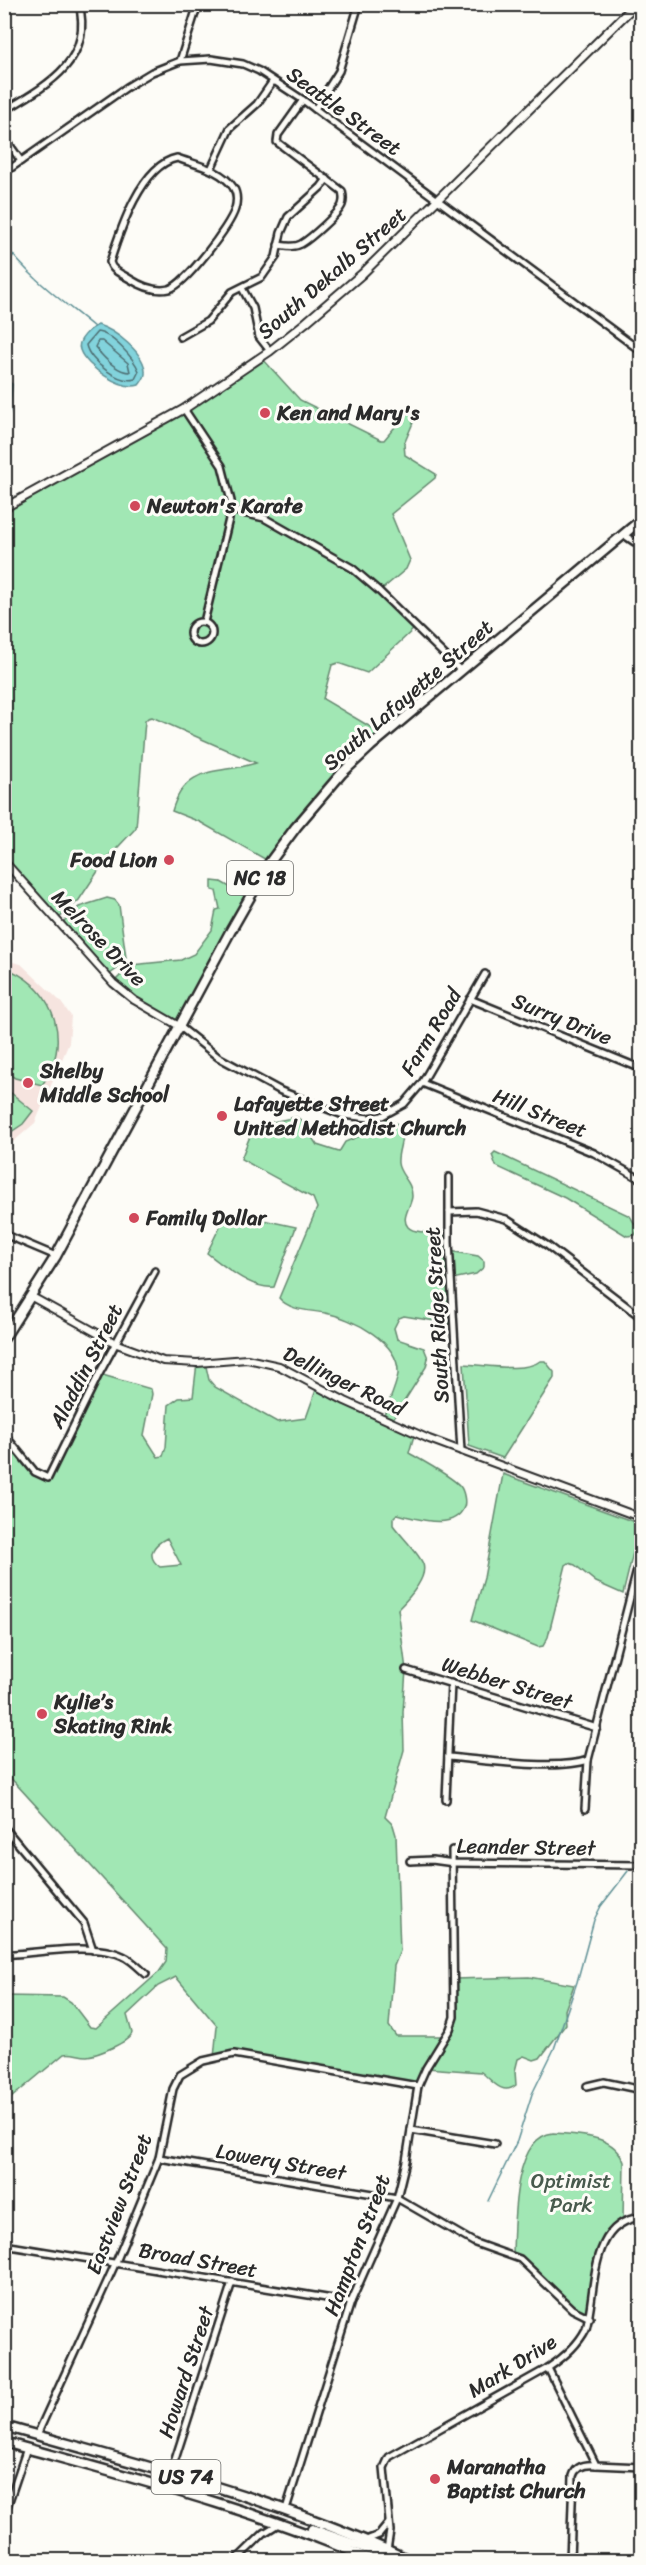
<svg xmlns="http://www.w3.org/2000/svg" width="646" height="2565" font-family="Sriracha,sans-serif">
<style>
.built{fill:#f6e4df}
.green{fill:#a1e7b4;stroke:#668970;stroke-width:1.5;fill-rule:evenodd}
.water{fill:#82d3dc;stroke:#5f9095;stroke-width:1.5}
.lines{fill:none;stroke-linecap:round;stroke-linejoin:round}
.shore{stroke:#4e6e72;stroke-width:1.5}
.stream{stroke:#5f9095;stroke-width:1.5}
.minor-casing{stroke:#2b2b2b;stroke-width:10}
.tertiary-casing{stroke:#2b2b2b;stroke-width:10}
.secondary-casing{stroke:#2b2b2b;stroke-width:11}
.primary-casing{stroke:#2b2b2b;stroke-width:13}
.trunk-casing{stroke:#2b2b2b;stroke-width:13}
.minor{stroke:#fdfcf7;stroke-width:5}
.tertiary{stroke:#fdfcf7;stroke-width:6}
.secondary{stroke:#fdfcf7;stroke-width:7}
.primary{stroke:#fdfcf7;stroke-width:8}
.trunk{stroke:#fdfcf7;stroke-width:8}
.poi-dot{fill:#d1495b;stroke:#fdfcf7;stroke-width:2}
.labels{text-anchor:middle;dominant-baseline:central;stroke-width:6;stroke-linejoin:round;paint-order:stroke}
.shield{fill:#fdfcf7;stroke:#6a6a68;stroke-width:1.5}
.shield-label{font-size:20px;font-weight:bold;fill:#2b2b2b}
.street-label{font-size:21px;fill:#2b2b2b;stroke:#fdfcf7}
.poi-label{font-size:21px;font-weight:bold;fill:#2b2b2b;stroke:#fdfcf7;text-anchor:start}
.park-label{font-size:21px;fill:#485a4d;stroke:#fdfcf7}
</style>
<rect width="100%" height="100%" fill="#fdfcf7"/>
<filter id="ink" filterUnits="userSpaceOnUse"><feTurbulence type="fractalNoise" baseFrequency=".0167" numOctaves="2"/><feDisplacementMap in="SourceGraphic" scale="12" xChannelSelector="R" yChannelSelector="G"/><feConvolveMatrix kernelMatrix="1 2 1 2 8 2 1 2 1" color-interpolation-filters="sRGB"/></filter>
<g filter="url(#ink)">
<path class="built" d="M4,960L21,964L60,1001L71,1016L69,1043L35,1123L13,1142L5,1145Z"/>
<g class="green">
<path d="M261,357L300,400L381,440H384L410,409L418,411L404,444L405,455L436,474L435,478L391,514L410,560L406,569L380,591L416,627L367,673L338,663L332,665L323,699L384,735L342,773L270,862L200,822L172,811C186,763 218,775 256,763L152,717L148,718L145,721L136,828L104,862L79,900L57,920L5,861V508L136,436Z"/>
<path d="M212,881L221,882L249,898L179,1026L113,983L131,965L181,960L194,954L212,930L216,910L220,909L216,891L212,890Z"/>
<path d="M107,898L115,900L119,905L126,958L124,964L107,976L61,924L79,907Z"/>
<path d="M10,970C56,990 72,1044 42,1085L15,1078L5,1072V976Z"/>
<path d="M5,1088L33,1111L23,1124L5,1136Z"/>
<path d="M382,1116L401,1126C405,1140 397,1149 398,1163C399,1175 412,1181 412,1196C412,1205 400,1218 408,1227C415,1235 439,1231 449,1232L450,1251L478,1256L484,1261V1267L476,1274L452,1279L454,1324L404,1316L399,1318L394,1328L397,1339L424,1348L428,1358L426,1367L391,1422L415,1432L409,1453C421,1460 451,1476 460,1486C464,1491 466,1502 464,1507C454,1532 416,1518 397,1514L393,1518V1525C400,1535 419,1553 423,1564C428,1578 407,1600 398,1609L406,1670L403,1712L404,1750L385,1817L393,1825L396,1835L400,1951L394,1966L389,2026L396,2036H446L454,2017L455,1979L529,1977L574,1985L565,2010L566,2024L540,2058L534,2060L524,2056L518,2059L515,2071L516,2085C502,2097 491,2079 481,2072L426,2068L418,2086L234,2054L214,2058L217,2026L176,1977L158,1986L127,2015L132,2033C129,2042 98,2055 87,2056C79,2056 72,2052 64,2054L5,2103V1996L63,1997L71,2002L90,2027L96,2028L159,1972L166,1962L167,1949L7,1774L5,1769L4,1434L30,1467L46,1478L99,1374L151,1389L152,1394L144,1435L158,1457L163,1456L166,1447L169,1405L179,1398L193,1397L197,1363L205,1362L209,1380L215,1387L277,1422L306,1418L317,1387L383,1418C387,1405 396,1388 398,1374C400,1342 352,1318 325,1313C309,1310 290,1311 279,1298L317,1208L313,1198L241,1159L254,1126L296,1117L314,1128L313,1139L317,1145L339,1152L345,1142L360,1136L369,1118ZM167,1538L181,1565L160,1567C145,1556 153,1545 167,1538Z"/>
<path d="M495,1152L630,1216L638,1229L635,1235L627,1236L565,1198L496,1166L492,1155Z"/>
<path d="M226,1214L240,1215L296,1227L274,1287C252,1290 224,1266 207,1253Z"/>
<path d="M540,1361H545L554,1372V1378L503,1458L469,1446L464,1364C484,1365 526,1373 540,1361Z"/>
<path d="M503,1474L640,1524L623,1594L596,1582L575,1565L569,1563L566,1565L548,1637L543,1646L538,1647L472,1620L484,1578Z"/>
<path d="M553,2133C578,2135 614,2134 624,2162L623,2221L604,2241L590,2318L581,2314L525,2263L513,2256C514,2226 512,2137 553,2133Z"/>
</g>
<g class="water">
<path d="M98,325C115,330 145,353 145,372C146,377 142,381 139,385C122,391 86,367 80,350C76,340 91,328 98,325Z"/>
<path d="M5,378L12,384L10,410L5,424Z"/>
</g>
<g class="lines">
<g class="shore">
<path d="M97,332C111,333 134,358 139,371L135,379C119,384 89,361 86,345Z"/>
<path d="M98,341H102L128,363L130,372C117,372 103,357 95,347Z"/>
</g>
<g class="stream">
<path d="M4,243C27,276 63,301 94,327"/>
<path d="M4,273L13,255"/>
<path d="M488,2201L517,2141L532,2094L554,2049L577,1982L594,1920L601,1906L628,1871"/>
</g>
<g class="minor-casing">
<g id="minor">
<path d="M180,61L198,4"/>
<path d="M315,109L339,71L359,4"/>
<path d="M4,111C46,86 94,61 79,4"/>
<path d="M4,137L21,161"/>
<path d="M177,158C196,165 221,169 233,187C237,193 237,202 235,209C230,226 185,285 169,289C156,292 141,286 130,279C122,274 112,271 110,262C120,231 141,165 177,158Z"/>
<path d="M211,169L230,128L257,104L273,81"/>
<path d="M4,173L127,87L152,72L180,61L211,59L243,64L259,71L303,100L642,352"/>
<path d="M278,245C286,246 294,248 301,244C310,239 339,213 342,205C344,200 343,195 342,191L277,142L278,135L303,100"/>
<path d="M242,288L253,308L259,337L270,351"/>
<path d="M180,337L208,321L232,292L262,277L276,257L281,233L288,217L321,187L327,179"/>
<path d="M184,409L222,466L231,501L229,519L204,622"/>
<path d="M230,510L264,518L352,568L379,591L461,671"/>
<path d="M624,535L642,547"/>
<circle cx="201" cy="633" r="11"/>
<path d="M470,999L642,1069"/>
<path d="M179,1026L218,1057L281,1091L343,1115L369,1118L382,1116L404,1104L422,1083L485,974"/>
<path d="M422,1083L594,1153L642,1180"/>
<path d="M449,1177V1242L461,1451"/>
<path d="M449,1212L476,1211L506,1219L548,1246L642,1318"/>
<path d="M4,1234L56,1256"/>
<path d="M4,1434L35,1472L48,1478L99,1374L155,1271"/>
<path d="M406,1670L597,1728"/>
<path d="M448,1757C483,1760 557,1771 588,1760"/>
<path d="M446,1800L451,1683"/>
<path d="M585,1809L588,1760L642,1551"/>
<path d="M4,1827L84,1923L93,1950"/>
<path d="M410,1861L432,1860L454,1863L642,1865"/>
<path d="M4,1955C38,1953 93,1942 123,1956C132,1960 139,1968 146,1974"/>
<path d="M587,2086L604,2082L642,2090"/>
<path d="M411,2130L495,2144"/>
<path d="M159,2158L397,2198L475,2243L520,2259L572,2309L590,2318"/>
<path d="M4,2245L351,2302"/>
<path d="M548,2368L596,2465L642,2467"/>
<path d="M37,2435L116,2262L159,2158L173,2089L180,2075L203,2061L234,2054L418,2086"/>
<path d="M171,2472L232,2282"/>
<path d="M286,2509L351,2302L397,2198L406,2161L418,2086L426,2068L450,2029L454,2017L452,1850"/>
<path d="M4,2516L27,2448"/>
<path d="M366,2540L379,2535L388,2524"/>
<path d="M387,2550L390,2531L384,2468L389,2457L548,2368C563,2358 578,2345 586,2329C597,2290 588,2222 642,2217"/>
<path d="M236,2560L264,2533L280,2523"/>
<path d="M570,2560L573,2476C576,2466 586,2464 596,2465"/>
</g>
</g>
<g class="tertiary-casing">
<g id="tertiary">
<path d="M4,861L113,983L134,1000L179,1026"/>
<path d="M32,1297L117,1344L163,1361L197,1363L247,1359L279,1366L345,1401L429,1439L642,1518"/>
</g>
</g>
<g class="secondary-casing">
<path id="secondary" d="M4,508L184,409L270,351L305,323L362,274L636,4"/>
</g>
<g class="primary-casing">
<path id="primary" d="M4,1338L56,1256L230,932L270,862L296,827L342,773L371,746L642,519"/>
</g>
<g class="trunk-casing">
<g id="trunk">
<path d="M4,2426C141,2465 280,2499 409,2560"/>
<path d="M4,2442C129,2477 253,2508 372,2560"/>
<path d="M312,2529L376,2552L387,2550"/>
</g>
</g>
<use href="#minor" class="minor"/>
<use href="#tertiary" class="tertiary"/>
<use href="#secondary" class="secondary"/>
<use href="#primary" class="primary"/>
<use href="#trunk" class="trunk"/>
</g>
</g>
<g class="poi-dot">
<circle cx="265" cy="413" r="6"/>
<circle cx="135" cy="506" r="6"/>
<circle cx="169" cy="860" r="6"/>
<circle cx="28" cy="1083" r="6"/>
<circle cx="222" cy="1116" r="6"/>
<circle cx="134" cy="1218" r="6"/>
<circle cx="42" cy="1714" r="6"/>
<circle cx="435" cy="2479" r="6"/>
</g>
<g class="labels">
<g class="shield">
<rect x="227" y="861" width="66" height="34" rx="4.5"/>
<rect x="151.5" y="2460" width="69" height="34" rx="4.5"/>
</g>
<g class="shield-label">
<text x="260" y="878">NC 18</text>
<text x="186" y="2477">US 74</text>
</g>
<g class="street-label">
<text transform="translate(344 111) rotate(36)">Seattle Street</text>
<text transform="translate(332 273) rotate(-41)">South Dekalb Street</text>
<text transform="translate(408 695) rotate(-41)">South Lafayette Street</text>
<text transform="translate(99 938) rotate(46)">Melrose Drive</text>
<text transform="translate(562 1019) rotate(22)">Surry Drive</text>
<text transform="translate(431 1032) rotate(-59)">Farm Road</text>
<text transform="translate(540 1113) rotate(22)">Hill Street</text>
<text transform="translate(437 1315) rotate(-93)">South Ridge Street</text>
<text transform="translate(86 1366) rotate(-63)">Aladdin Street</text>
<text transform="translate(344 1381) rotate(26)">Dellinger Road</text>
<text transform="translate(507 1683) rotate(17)">Webber Street</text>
<text transform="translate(526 1847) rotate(1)">Leander Street</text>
<text transform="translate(281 2162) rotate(10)">Lowery Street</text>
<text transform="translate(119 2204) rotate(-69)">Eastview Street</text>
<text transform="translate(357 2245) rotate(-69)">Hampton Street</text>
<text transform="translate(198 2260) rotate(10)">Broad Street</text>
<text transform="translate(512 2366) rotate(-32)">Mark Drive</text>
<text transform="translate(186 2372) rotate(-72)">Howard Street</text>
</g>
<g class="poi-label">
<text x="277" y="413">Ken and Mary's</text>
<text x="147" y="506">Newton's Karate</text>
<text x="157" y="860" text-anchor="end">Food Lion</text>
<text x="40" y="1071">Shelby<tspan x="40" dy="24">Middle School</tspan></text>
<text x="234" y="1104">Lafayette Street<tspan x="234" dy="24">United Methodist Church</tspan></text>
<text x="146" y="1218">Family Dollar</text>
<text x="54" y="1702">Kylie’s<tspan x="54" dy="24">Skating Rink</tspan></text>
<text x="447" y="2467">Maranatha<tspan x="447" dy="24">Baptist Church</tspan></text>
</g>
<g class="park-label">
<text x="571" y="2181">Optimist<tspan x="571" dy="24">Park</tspan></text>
</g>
</g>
<rect width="646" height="2565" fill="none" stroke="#fdfcf7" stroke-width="24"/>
<rect x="12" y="12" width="622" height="2541" fill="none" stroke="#2b2b2b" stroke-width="2" filter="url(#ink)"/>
</svg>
